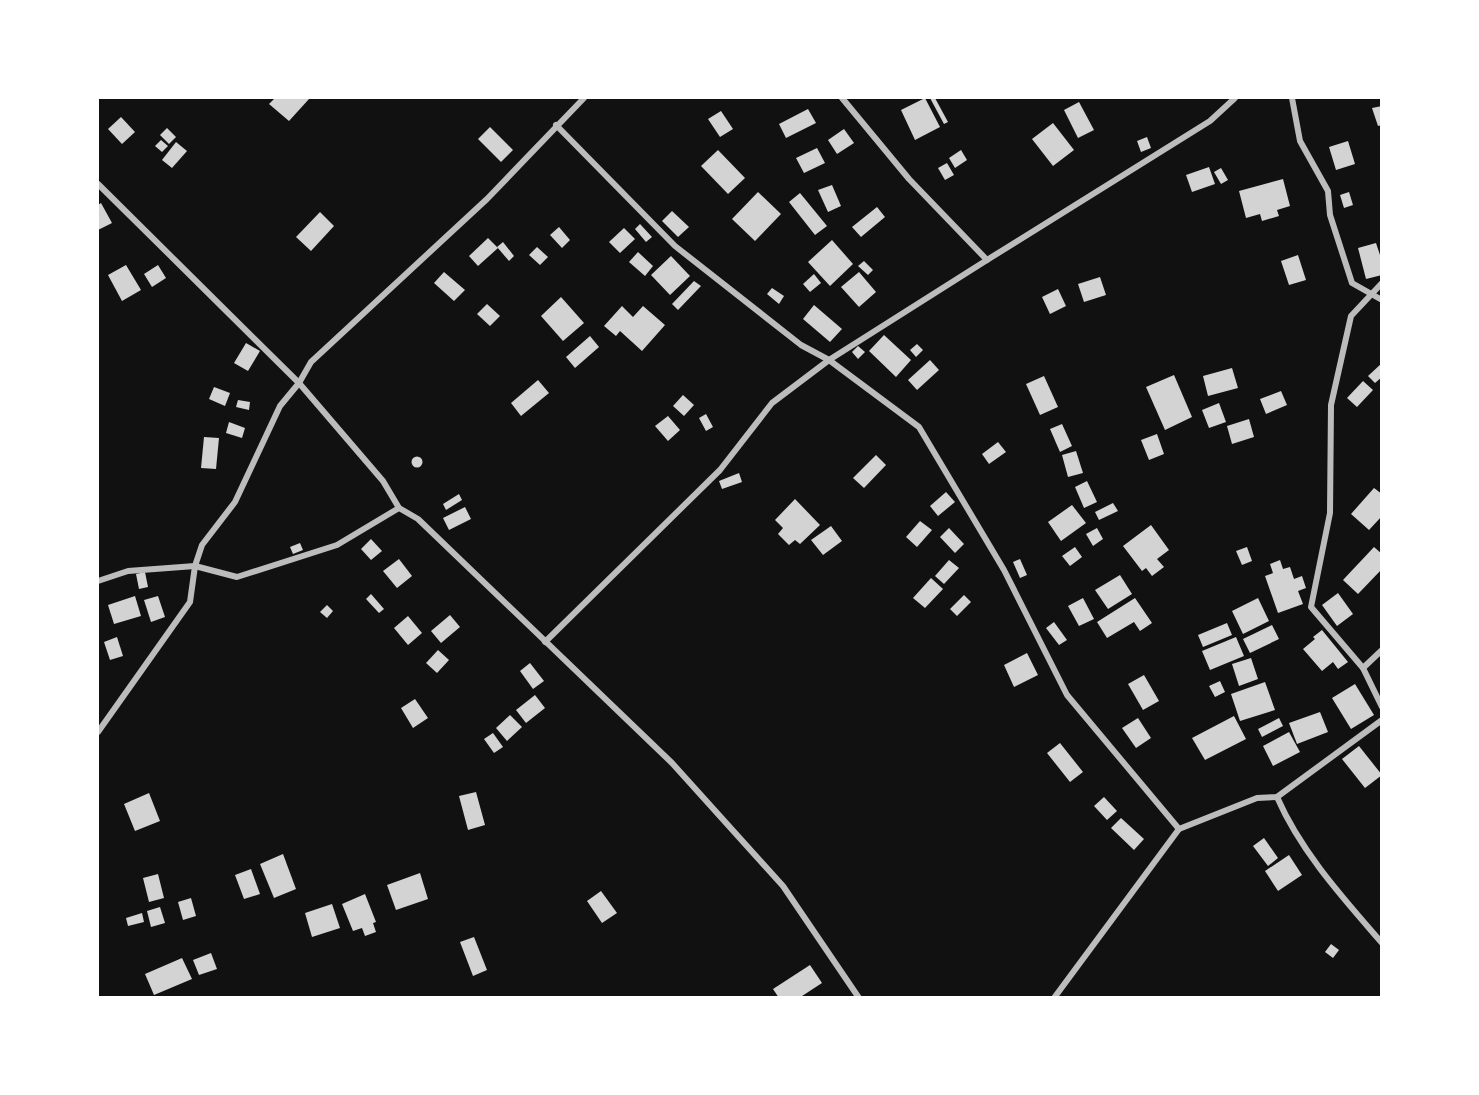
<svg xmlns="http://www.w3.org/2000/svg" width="1479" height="1095" font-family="'Varela Round',sans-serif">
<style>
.building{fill:#d3d3d3}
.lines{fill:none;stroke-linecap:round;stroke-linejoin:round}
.minor{stroke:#bcbcbc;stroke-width:6}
</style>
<rect width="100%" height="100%" fill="#111"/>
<g class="building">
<path d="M275,98H308L309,99L289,121L269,104Z"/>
<path d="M925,98L940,127L915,140L901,110Z"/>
<path d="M930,98H935L948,122L944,124Z"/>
<path d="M1079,102L1094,130L1078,138L1064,110Z"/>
<path d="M1382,106V125L1378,126L1372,108Z"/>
<path d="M808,109L816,123L786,138L779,124Z"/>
<path d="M721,111L733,129L720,137L708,119Z"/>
<path d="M121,117L135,132L122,144L108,129Z"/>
<path d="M1053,123L1074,150L1053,166L1032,139Z"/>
<path d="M490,127L513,150L501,162L478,139Z"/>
<path d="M167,128L176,137L169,144L160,135Z"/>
<path d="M844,129L854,143L837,154L828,140Z"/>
<path d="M1147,137L1151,148L1141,152L1137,141Z"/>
<path d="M161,140L168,146L162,152L155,146Z"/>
<path d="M1348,141L1355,164L1336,170L1329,147Z"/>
<path d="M176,142L187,151L172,168L162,160Z"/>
<path d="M817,148L825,163L804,173L796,158Z"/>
<path d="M718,150L745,178L728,194L701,166Z"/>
<path d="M961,150L967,160L955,168L949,158Z"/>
<path d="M947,163L954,175L945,180L938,168Z"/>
<path d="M1209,167L1215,184L1192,192L1186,175Z"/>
<path d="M1221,168L1228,180L1221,184L1214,172Z"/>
<path d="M1283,179L1290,206L1277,210L1279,216L1262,221L1260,214L1246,218L1239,191Z"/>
<path d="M832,185L841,206L828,212L818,190Z"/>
<path d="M758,192L781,214L755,241L732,219Z"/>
<path d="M1349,192L1353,205L1344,208L1340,195Z"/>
<path d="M800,193L827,226L815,235L789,202Z"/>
<path d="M101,203L112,223L98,230V205Z"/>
<path d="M877,207L885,217L861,237L852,227Z"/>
<path d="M672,211L689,227L678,237L662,221Z"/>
<path d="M320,212L334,226L311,251L296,237Z"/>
<path d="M640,224L652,237L646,242L635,229Z"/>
<path d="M559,227L570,240L562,248L550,235Z"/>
<path d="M624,228L635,239L620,253L609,242Z"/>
<path d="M488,238L498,248L478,266L469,256Z"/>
<path d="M832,240L853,264L830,286L808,262Z"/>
<path d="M503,242L514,256L509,261L497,247Z"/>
<path d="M1376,243L1382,261V275L1366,279L1358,248Z"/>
<path d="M537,247L548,257L540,265L529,255Z"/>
<path d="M638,252L653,266L645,276L629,262Z"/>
<path d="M1298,255L1306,280L1289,285L1281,261Z"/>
<path d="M671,256L690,276L670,295L651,275Z"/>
<path d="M864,261L873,270L868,275L858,266Z"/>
<path d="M126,265L141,290L122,301L108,275Z"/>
<path d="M158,265L166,278L152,287L144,274Z"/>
<path d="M444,272L465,290L454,301L434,283Z"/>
<path d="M859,272L876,292L859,307L841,287Z"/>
<path d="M814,274L821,283L810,292L803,284Z"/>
<path d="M1100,277L1106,295L1084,302L1078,284Z"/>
<path d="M694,281L701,286L678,310L672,304Z"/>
<path d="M772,288L784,296L779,304L767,294Z"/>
<path d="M1058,289L1066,306L1050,314L1042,297Z"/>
<path d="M561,297L584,323L563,341L541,316Z"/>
<path d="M487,304L500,316L490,326L477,314Z"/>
<path d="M814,305L842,329L830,342L803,319Z"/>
<path d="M622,306L633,317L643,306L665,325L642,351L620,331L616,336L604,326Z"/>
<path d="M884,335L911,360L896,377L869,351Z"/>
<path d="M590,336L599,347L575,368L566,357Z"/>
<path d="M246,343L260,351L248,371L234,363Z"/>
<path d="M917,344L923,350L916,357L910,350Z"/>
<path d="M858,346L865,352L858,359L852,352Z"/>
<path d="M930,360L939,370L917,390L908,380Z"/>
<path d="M1382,363V377L1375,383L1368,376Z"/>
<path d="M1232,368L1238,388L1208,396L1203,376Z"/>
<path d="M1174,375L1192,417L1165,430L1146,387Z"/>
<path d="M1044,376L1058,407L1040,415L1026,384Z"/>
<path d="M538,380L549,393L521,416L511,403Z"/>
<path d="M1363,381L1373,390L1357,407L1347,398Z"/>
<path d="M214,387L230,393L225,406L209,399Z"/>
<path d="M1281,391L1287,405L1266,414L1260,399Z"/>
<path d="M683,395L694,405L684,416L673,406Z"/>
<path d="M238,400L250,402L249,410L236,407Z"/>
<path d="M1219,403L1226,422L1209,428L1202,410Z"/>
<path d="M706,414L713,427L706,431L699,418Z"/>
<path d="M668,416L680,430L668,441L655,426Z"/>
<path d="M1249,419L1254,437L1232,444L1227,426Z"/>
<path d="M229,422L245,428L242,438L226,433Z"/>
<path d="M1062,424L1072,446L1060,452L1050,429Z"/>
<path d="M1157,434L1164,454L1149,460L1141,440Z"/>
<path d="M204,437L219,438L216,469L201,468Z"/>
<path d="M998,442L1006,452L989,464L982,454Z"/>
<path d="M1076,451L1083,473L1068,477L1062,455Z"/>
<path d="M876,455L886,465L864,488L853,478Z"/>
<circle cx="417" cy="462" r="5.5"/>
<path d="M739,473L742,482L722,489L719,481Z"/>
<path d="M1087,481L1097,502L1084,508L1075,487Z"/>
<path d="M1374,488L1382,494V516L1369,530L1351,514Z"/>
<path d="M946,492L955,502L938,516L930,506Z"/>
<path d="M459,494L462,500L446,510L443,504Z"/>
<path d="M795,499L820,525L800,544L795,540L789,545L778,534L783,528L775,520Z"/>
<path d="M1113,503L1118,511L1099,520L1095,512Z"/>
<path d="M1072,505L1086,523L1061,541L1048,522Z"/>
<path d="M465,507L471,519L449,530L443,518Z"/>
<path d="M920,521L932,530L917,547L906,537Z"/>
<path d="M1151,525L1169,550L1157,559L1164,567L1152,576L1146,568L1142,571L1123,546Z"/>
<path d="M831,526L842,541L823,555L811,540Z"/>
<path d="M949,528L964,544L955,553L940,537Z"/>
<path d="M1097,528L1103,539L1093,546L1086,534Z"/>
<path d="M371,539L382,551L371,560L361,549Z"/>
<path d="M300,543L303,550L293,554L290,547Z"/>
<path d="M1075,547L1082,557L1070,566L1062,556Z"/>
<path d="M1247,547L1252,561L1242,565L1236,551Z"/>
<path d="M1374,547L1382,554V569L1358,594L1343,580Z"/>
<path d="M399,559L412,576L397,588L383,571Z"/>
<path d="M1020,559L1027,575L1020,578L1013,562Z"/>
<path d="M949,560L959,568L944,584L935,576Z"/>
<path d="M1280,560L1283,569L1290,567L1294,579L1302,576L1306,588L1298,591L1303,604L1278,613L1265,576L1273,573L1270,564Z"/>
<path d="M145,572L148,587L139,589L136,574Z"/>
<path d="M1120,575L1132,594L1108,609L1095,590Z"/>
<path d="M931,578L943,589L925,608L913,598Z"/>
<path d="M1338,593L1353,614L1337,626L1322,605Z"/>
<path d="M371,594L384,609L379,613L366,599Z"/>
<path d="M964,595L971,602L957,616L950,609Z"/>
<path d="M135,596L141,616L114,624L108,605Z"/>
<path d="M158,596L165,617L151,622L144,600Z"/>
<path d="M1083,598L1094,619L1079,626L1068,606Z"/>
<path d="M1135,598L1152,623L1140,631L1134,622L1107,638L1097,622Z"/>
<path d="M1258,598L1269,621L1243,634L1232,611Z"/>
<path d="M327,605L333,611L327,618L320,612Z"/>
<path d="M450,615L460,627L441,643L431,631Z"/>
<path d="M408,616L422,633L408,645L394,628Z"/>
<path d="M1054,622L1067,640L1059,645L1046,628Z"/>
<path d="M1227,623L1232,635L1203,647L1198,635Z"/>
<path d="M1272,625L1279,639L1250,653L1243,639Z"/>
<path d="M1322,630L1348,662L1338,669L1333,662L1322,671L1303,649L1315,639L1313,637Z"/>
<path d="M117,637L123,656L110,660L104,642Z"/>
<path d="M1236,637L1244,656L1210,670L1202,651Z"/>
<path d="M438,650L449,660L437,673L426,663Z"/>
<path d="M1027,653L1038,675L1014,687L1004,665Z"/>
<path d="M1251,658L1258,679L1239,686L1232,664Z"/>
<path d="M530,663L544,681L533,689L520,671Z"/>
<path d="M1144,675L1159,701L1143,710L1128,684Z"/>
<path d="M1220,681L1225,692L1215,697L1209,686Z"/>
<path d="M1265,682L1275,710L1240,721L1231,694Z"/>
<path d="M1355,684L1374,715L1351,729L1332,698Z"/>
<path d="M535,695L545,708L526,723L516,710Z"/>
<path d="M415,699L428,718L413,728L401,708Z"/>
<path d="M1320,712L1328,732L1297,744L1289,723Z"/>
<path d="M510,715L522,727L507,741L496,728Z"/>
<path d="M1234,716L1246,739L1205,760L1192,738Z"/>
<path d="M1138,718L1151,738L1136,748L1122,728Z"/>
<path d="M1279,718L1283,726L1262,737L1258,729Z"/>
<path d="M1289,732L1300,752L1273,766L1263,746Z"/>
<path d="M493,733L503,747L494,753L484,739Z"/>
<path d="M1060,743L1083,772L1070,782L1047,753Z"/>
<path d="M1359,746L1382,775L1365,788L1342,759Z"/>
<path d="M476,792L485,825L468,830L459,796Z"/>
<path d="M149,793L160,821L135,831L124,804Z"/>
<path d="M1104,797L1117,811L1107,820L1094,806Z"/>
<path d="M1121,818L1144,839L1134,850L1111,828Z"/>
<path d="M1264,838L1278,858L1268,866L1253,846Z"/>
<path d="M283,854L296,889L274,898L260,864Z"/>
<path d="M1289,855L1302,875L1278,891L1265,871Z"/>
<path d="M251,869L260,894L244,899L235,875Z"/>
<path d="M420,873L428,899L396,910L387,885Z"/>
<path d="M158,874L164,898L149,902L143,878Z"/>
<path d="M601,891L617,913L602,923L587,901Z"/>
<path d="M365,894L376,922L373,923L376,932L365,936L362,928L353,931L342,904Z"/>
<path d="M191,898L196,916L183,920L178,902Z"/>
<path d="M332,904L340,928L312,937L305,913Z"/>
<path d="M160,907L165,923L151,927L147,911Z"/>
<path d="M142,913L144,922L128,926L126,918Z"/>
<path d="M474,937L487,970L473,976L460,942Z"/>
<path d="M1331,944L1339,950L1333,958L1325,952Z"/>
<path d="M211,953L217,969L199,975L193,960Z"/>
<path d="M182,958L192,979L154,995L145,974Z"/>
<path d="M810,965L822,983L799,998H779L773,989Z"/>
</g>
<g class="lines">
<g class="minor">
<path d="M842,98L909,179L987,260"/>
<path d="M1292,98L1300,141L1328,191L1330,215L1352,283L1382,300"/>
<path d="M556,125L675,246L801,345L829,360L919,427L1004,570L1067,695L1179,829"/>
<path d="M98,184L299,383L383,481L399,508L418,519L672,763L783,886L859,998"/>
<path d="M1382,283L1351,316L1331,405L1330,513L1311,607L1363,668L1382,707"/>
<path d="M98,581L128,571L195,566L237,577L337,545L399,508"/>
<path d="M545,642L720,470L772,403L829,360L987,260L1210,121L1235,98"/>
<path d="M1363,668L1382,650"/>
<path d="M98,732L190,602L195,566L202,545L235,502L280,406L299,383L311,362L487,199L584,98"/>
<path d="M1277,797C1301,852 1343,898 1382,943"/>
<path d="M1054,998L1179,829L1257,798L1277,797L1382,720"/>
</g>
</g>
<rect width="1479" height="1095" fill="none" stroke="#ffffff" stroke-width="198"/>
</svg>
